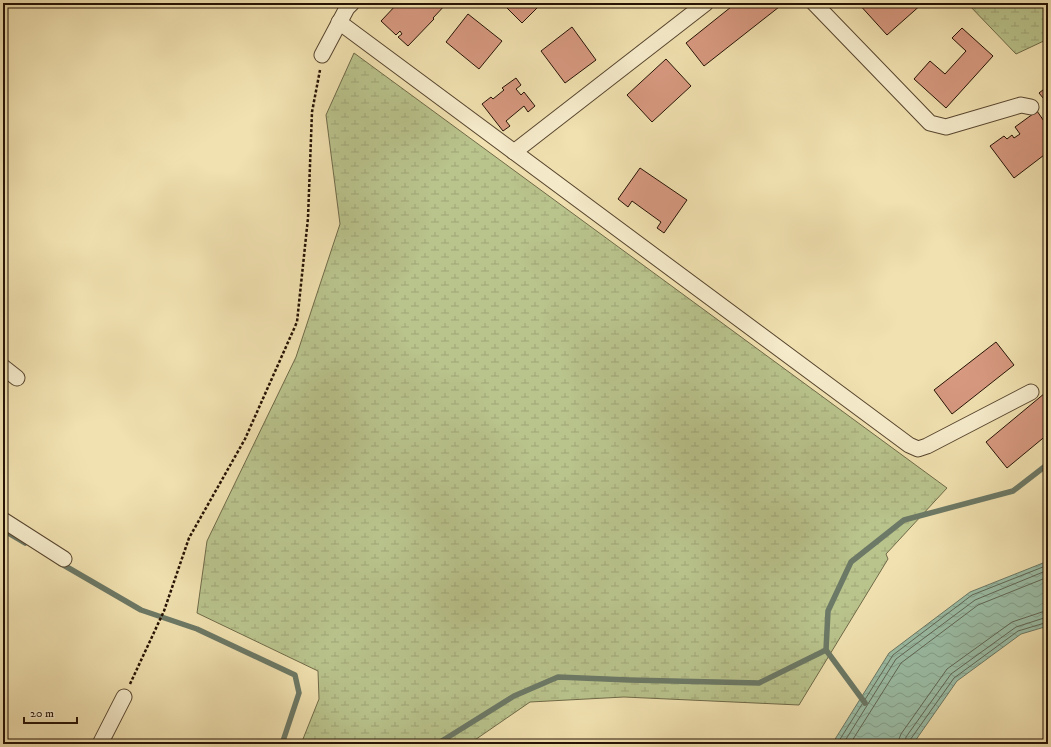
<svg xmlns="http://www.w3.org/2000/svg" width="1051" height="747" font-family="'IM FELL DW Pica',serif">
<style>
.wetland{fill:url(#wetland-marsh);stroke:#6f6a48}
.water{fill:url(#water-waves);stroke:#6c7966}
.lines{fill:none;stroke-linecap:round;stroke-linejoin:round}
.shore{stroke:#606856;stroke-width:1}
.stream{stroke:#6c7966;stroke-width:5.5}
.building{fill:#d79980;stroke:#251204}
.minor-casing{stroke:#58462f;stroke-width:17}
.path{stroke:#251204;stroke-width:2.5;stroke-dasharray:3 2;stroke-linecap:butt}
.minor{stroke:#f6eccc;stroke-width:15}
</style>
<defs>
<pattern id="wetland-marsh" width="20" height="14" patternUnits="userSpaceOnUse"><rect width="20" height="14" fill="#b9c38c"/><path d="M1 5h8M5 5V1M11 12h8M15 12V8" fill="none" stroke="#9fa677"/></pattern>
<pattern id="water-waves" width="16" height="10" patternUnits="userSpaceOnUse"><rect width="16" height="10" fill="#9bbea7"/><path d="M0 5q4-4 8 0t8 0" fill="none" stroke="#85a28e"/></pattern>
</defs>
<rect width="100%" height="100%" fill="#f1e1b0"/>
<filter id="stains"><feTurbulence type="fractalNoise" baseFrequency=".005" numOctaves="4"/><feColorMatrix values="0 0 0 0 .2 0 0 0 0 .09 0 0 0 0 .02 0 0 0 .5 -.17"/></filter>
<radialGradient id="worn" r=".72"><stop offset=".6" stop-color="#630" stop-opacity="0"/><stop offset="1" stop-color="#630" stop-opacity=".3"/></radialGradient>
<g class="wetland">
<path d="M967,3H1048V39L1016,54Z"/>
<path d="M354,53L947,488L886,554L888,559L799,705L624,697L530,702L469,744H301L319,699L318,671L197,613L207,541L296,357L340,224L326,115Z"/>
</g>
<path class="water" d="M1048,561V626L1021,634L957,681L913,744H832L889,653L970,592Z"/>
<g class="lines">
<g class="shore">
<path d="M837,744L893,655L972,595L1048,565"/>
<path d="M843,744L896,659L975,600L1048,570"/>
<path d="M850,744L901,663L978,605L1048,577"/>
<path d="M899,744V739L901,734L947,669L1012,622L1042,612L1048,611"/>
<path d="M905,744L906,737L951,674L1016,627L1044,618L1048,617"/>
<path d="M910,744V740L954,678L1018,631L1048,622"/>
</g>
<g class="stream">
<path d="M3,530L25,543"/>
<path d="M60,563L141,610L197,629L295,675L299,693L282,744"/>
<path d="M865,703L826,650L828,611L851,562L904,520L1013,491L1048,464"/>
<path d="M437,744L514,696L558,677L629,680L759,683L826,650"/>
</g>
</g>
<g class="building">
<path d="M398,3L399,4L400,3H447L433,18L434,19L408,46L398,37L402,34L400,31L396,35L381,21Z"/>
<path d="M502,3H532L537,8L522,23Z"/>
<path d="M736,3H776L779,7L704,66L686,43Z"/>
<path d="M858,3H923L887,35Z"/>
<path d="M468,14L502,41L479,69L446,42Z"/>
<path d="M572,27L596,60L565,83L541,51Z"/>
<path d="M962,28L993,56L946,108L914,79L930,61L945,74L966,51L952,38Z"/>
<path d="M666,59L691,86L652,122L627,95Z"/>
<path d="M516,78L521,85L516,89L521,95L524,92L535,106L528,112L524,106L506,121L510,126L503,131L482,104L491,97L493,99L504,90L502,88Z"/>
<path d="M1048,86V104L1039,93Z"/>
<path d="M1037,111L1048,127V152L1014,178L990,146L1004,136L1007,139L1012,135L1014,138L1020,134L1015,127Z"/>
<path d="M640,168L687,200L664,233L657,228L661,222L632,201L628,207L618,199Z"/>
<path d="M996,342L1014,365L952,414L934,390Z"/>
<path d="M1045,393L1048,397V434L1007,468L986,442Z"/>
</g>
<g class="lines">
<g class="minor-casing">
<g id="minor">
<path d="M814,3L930,123L946,127L1021,105L1031,107"/>
<path d="M339,22L909,445L918,449L927,446L1031,392"/>
<path d="M322,55L347,8L352,3"/>
<path d="M514,152L706,3"/>
<path d="M3,367L17,378"/>
<path d="M3,520L64,559"/>
<path d="M100,744L124,697"/>
</g>
</g>
<path class="path" d="M130,684L164,611L189,538L245,439L297,322L308,218L312,112L320,70"/>
<use href="#minor" class="minor"/>
</g>
<rect width="1051" height="747" fill="none" stroke="#f1e1b0" stroke-width="16"/>
<rect x="4" y="4" width="1043" height="739" fill="none" stroke="#251204" stroke-width="2"/>
<rect x="8" y="8" width="1035" height="731" fill="none" stroke="#251204"/>
<path d="M24 717v6h53v-6" fill="none" stroke="#251204" stroke-width="2"/>
<text x="30" y="717" font-size="12" fill="#251204" stroke="#f6eccc" stroke-width="3" paint-order="stroke">20 m</text>
<rect width="100%" height="100%" filter="url(#stains)"/>
<rect width="100%" height="100%" fill="url(#worn)"/>
</svg>
